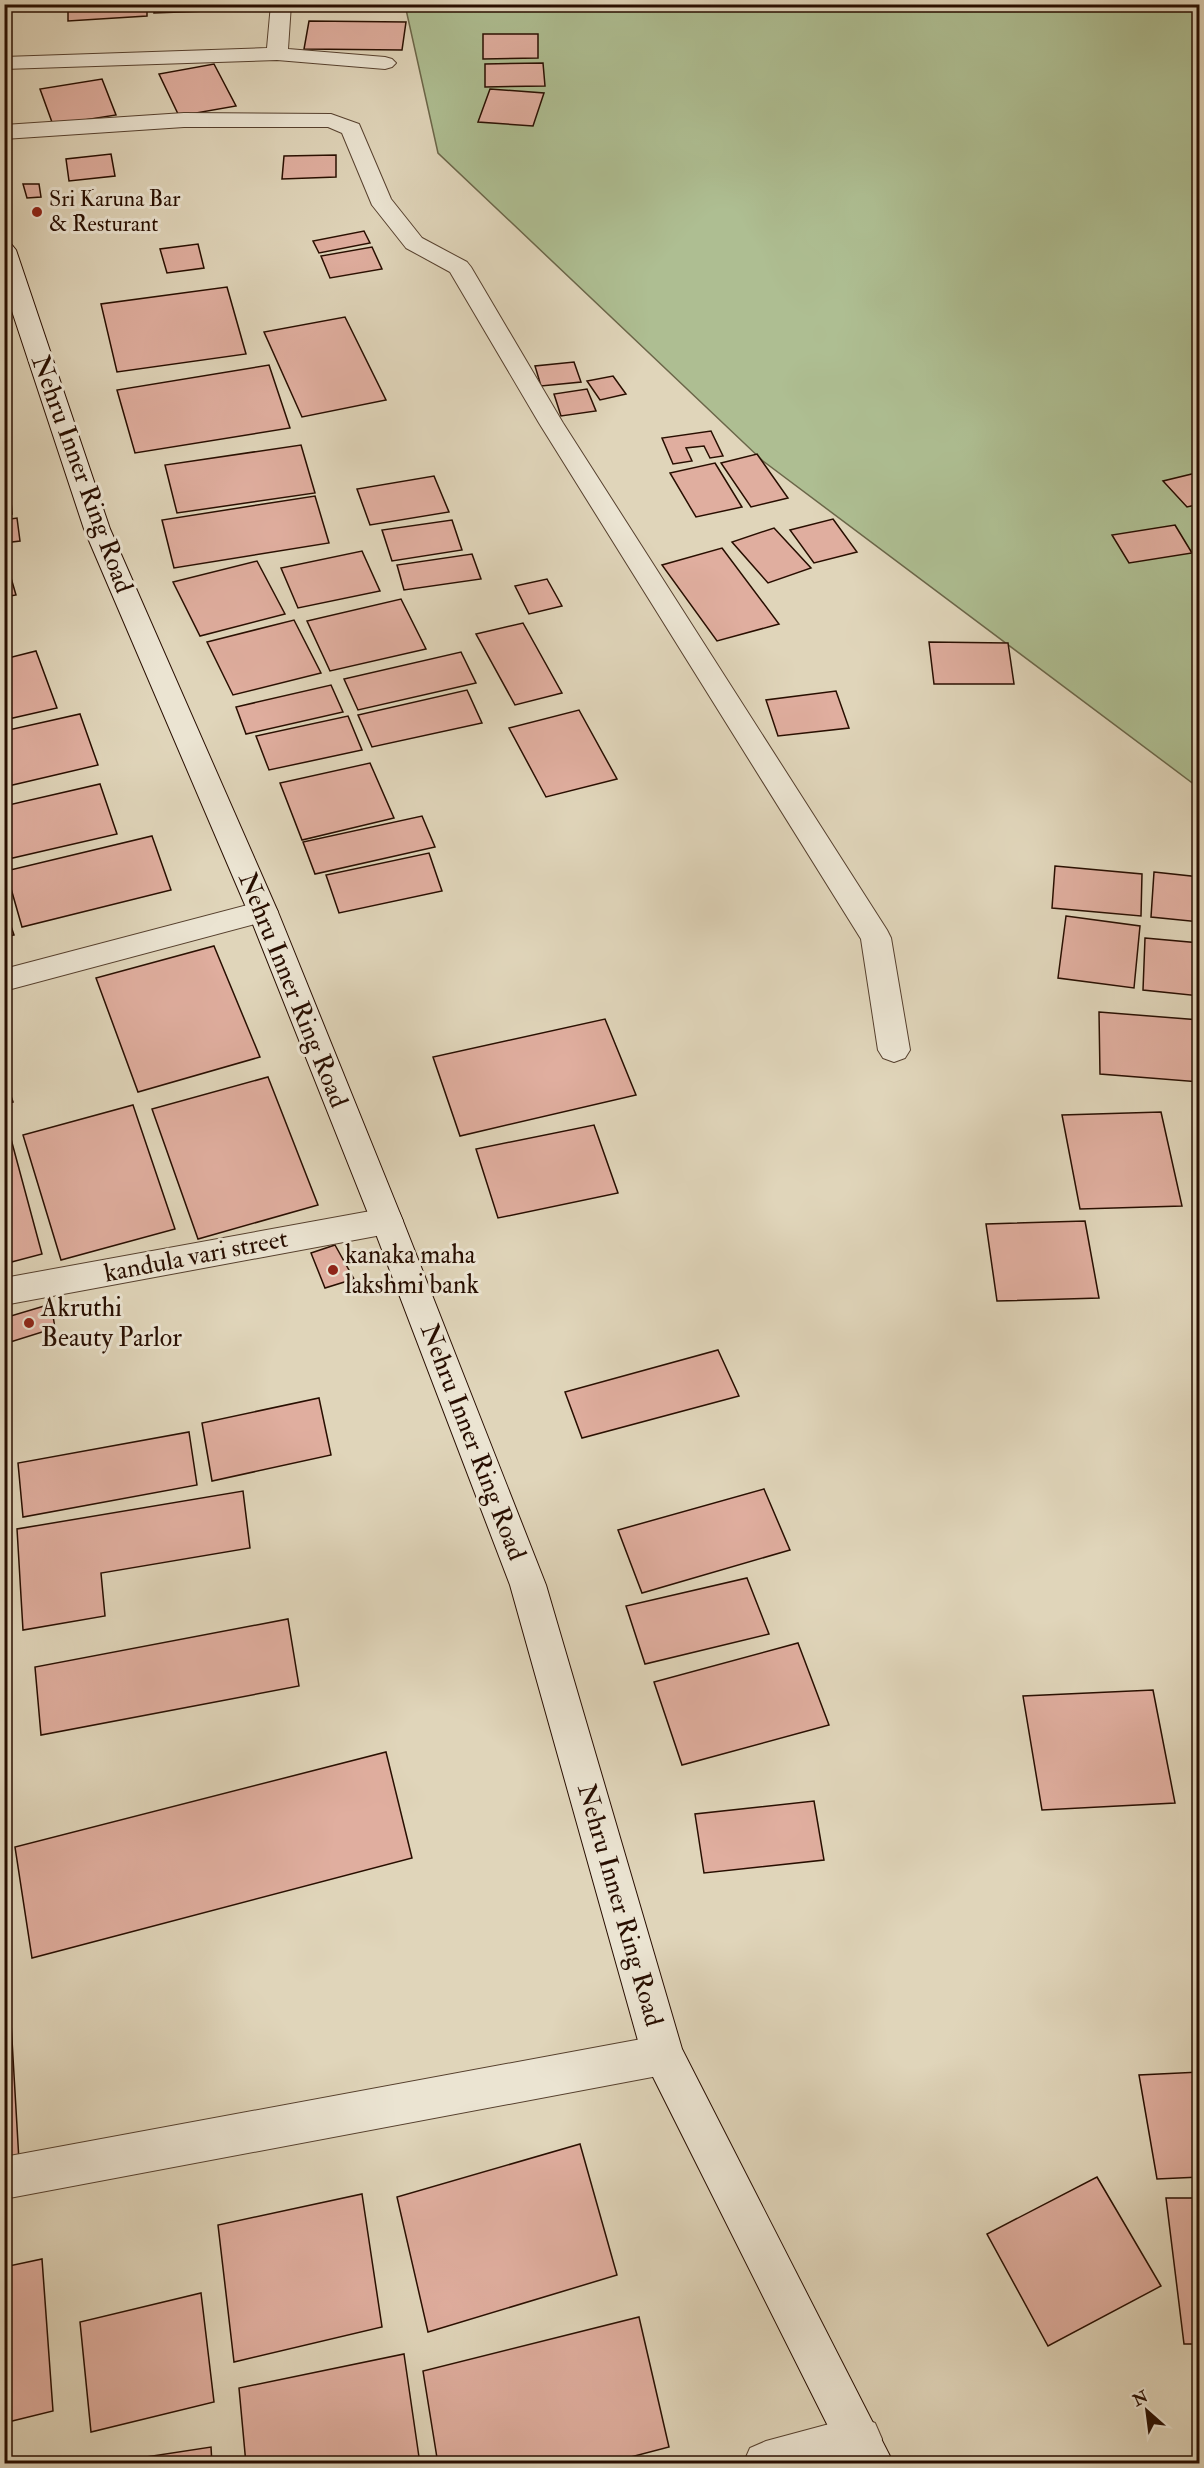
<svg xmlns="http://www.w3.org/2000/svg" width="1204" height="2468" font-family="'IM FELL Double Pica',serif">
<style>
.green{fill:#aebe92;stroke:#6b6649;stroke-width:1.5}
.building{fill:#e0ae9f;stroke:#280e00;stroke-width:1.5}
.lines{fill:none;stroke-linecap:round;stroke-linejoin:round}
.street-casing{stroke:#56402e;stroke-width:2}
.secondary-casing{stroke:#280e00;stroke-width:2}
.street{fill:#ebe4d2;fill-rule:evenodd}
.secondary{fill:#ebe4d2;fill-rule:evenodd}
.poi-dot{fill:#8f2418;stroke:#ebe4d2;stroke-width:2}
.labels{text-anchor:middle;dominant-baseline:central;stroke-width:6;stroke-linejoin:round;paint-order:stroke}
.far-poi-label{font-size:22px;fill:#280e00;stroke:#ebe4d2;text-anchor:start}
.street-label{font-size:26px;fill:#280e00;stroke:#ebe4d2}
.poi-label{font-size:26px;fill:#280e00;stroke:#ebe4d2;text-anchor:start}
</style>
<rect width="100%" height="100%" fill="#e0d5ba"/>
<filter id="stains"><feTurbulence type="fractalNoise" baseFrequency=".00333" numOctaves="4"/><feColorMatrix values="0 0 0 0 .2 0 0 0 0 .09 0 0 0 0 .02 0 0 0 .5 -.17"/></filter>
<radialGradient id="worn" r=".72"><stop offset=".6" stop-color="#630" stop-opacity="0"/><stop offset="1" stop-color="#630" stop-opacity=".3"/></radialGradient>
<path class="green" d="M405,5H1199V788L763,461L438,153Z"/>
<g class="building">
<path d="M68,4H147V16L68,21Z"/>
<path d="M155,4H261L260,9L154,13Z"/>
<path d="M309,21L406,22L402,50L304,49Z"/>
<path d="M483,34H538V58L483,59Z"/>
<path d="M543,63L545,86L485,87V64Z"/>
<path d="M214,64L236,106L179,116L159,74Z"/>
<path d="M102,79L116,115L53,125L40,89Z"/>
<path d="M490,89L544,93L533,126L478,122Z"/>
<path d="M111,154L115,176L69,181L66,159Z"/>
<path d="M336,155V177L282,179L284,156Z"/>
<path d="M23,184H39L41,197L27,198Z"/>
<path d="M364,231L370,243L319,253L313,241Z"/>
<path d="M198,244L204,268L167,273L160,249Z"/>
<path d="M372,247L382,269L330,278L321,256Z"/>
<path d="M227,287L246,354L117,372L101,304Z"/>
<path d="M345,317L386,400L302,417L264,332Z"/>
<path d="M574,362L581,382L541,386L535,366Z"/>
<path d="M269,365L290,428L135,453L117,390Z"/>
<path d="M613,376L626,394L600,400L587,381Z"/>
<path d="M587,389L596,411L561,416L554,394Z"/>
<path d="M711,431L723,456L710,458L704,446L686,448L692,461L673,464L662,438Z"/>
<path d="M301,445L315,493L177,513L165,465Z"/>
<path d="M757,454L788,498L751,507L721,463Z"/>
<path d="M715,463L742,507L696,517L670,473Z"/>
<path d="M1200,472V504L1187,507L1163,481Z"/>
<path d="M434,476L449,512L370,525L357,489Z"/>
<path d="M10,488L12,514L4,515V489Z"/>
<path d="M315,496L329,543L174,568L162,520Z"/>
<path d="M17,518L20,541L4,543V520Z"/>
<path d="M833,519L857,552L814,563L790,530Z"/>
<path d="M452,520L462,550L392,561L382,530Z"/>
<path d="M1175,525L1192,553L1129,563L1112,535Z"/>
<path d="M774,528L811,568L768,583L732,542Z"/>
<path d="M722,548L779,624L717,641L662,565Z"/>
<path d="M362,551L380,591L298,608L281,568Z"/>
<path d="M4,554L16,595L4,597Z"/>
<path d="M472,554L481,579L404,590L397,565Z"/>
<path d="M257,561L285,614L200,636L173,582Z"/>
<path d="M547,579L562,606L529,614L515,586Z"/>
<path d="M401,599L426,649L330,671L307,621Z"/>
<path d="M294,620L321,673L233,695L207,642Z"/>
<path d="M523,623L562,693L515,705L476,634Z"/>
<path d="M929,642L1008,643L1014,684H934Z"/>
<path d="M36,651L57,708L4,720V659Z"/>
<path d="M461,652L476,683L358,710L344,679Z"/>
<path d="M331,685L343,712L246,734L236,707Z"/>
<path d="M467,690L482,723L372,747L358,715Z"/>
<path d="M836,691L849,728L778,736L766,700Z"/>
<path d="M579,710L617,779L546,797L509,728Z"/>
<path d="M80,714L98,765L4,787V731Z"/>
<path d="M348,716L362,750L269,770L256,736Z"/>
<path d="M370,763L394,818L302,840L280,783Z"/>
<path d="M100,784L117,834L4,860V806Z"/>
<path d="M422,816L435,847L315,874L303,842Z"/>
<path d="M152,836L171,890L22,927L6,871Z"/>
<path d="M429,853L442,891L339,913L326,875Z"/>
<path d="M1055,866L1142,874L1141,916L1052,908Z"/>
<path d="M1154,872L1200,877V922L1151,917Z"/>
<path d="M4,906L14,935L4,937Z"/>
<path d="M1066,916L1140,926L1134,988L1058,978Z"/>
<path d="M1145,938L1200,943V996L1143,990Z"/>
<path d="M214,946L260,1057L138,1092L96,978Z"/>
<path d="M1099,1012L1200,1020V1082L1100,1074Z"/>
<path d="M605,1019L636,1095L460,1136L433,1057Z"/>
<path d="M4,1075L13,1102L4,1105Z"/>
<path d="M268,1077L318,1205L198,1239L152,1109Z"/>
<path d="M133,1105L175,1229L61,1260L23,1135Z"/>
<path d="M1161,1112L1182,1206L1080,1209L1062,1115Z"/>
<path d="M594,1125L618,1193L498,1218L476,1149Z"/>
<path d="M11,1139L42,1254L4,1264V1140Z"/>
<path d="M1085,1221L1099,1298L997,1301L986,1224Z"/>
<path d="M335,1245L354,1279L325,1288L311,1253Z"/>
<path d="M51,1304L55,1328L4,1344V1318Z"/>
<path d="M718,1350L739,1396L582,1438L565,1392Z"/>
<path d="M319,1398L331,1455L212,1481L202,1423Z"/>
<path d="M189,1432L197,1485L23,1517L18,1463Z"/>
<path d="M764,1489L790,1550L642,1593L618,1530Z"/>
<path d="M243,1491L250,1548L101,1573L105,1616L23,1630L17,1529Z"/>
<path d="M747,1578L769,1634L645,1664L626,1606Z"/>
<path d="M288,1619L299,1686L41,1735L35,1667Z"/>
<path d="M798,1643L829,1725L682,1765L654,1682Z"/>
<path d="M1153,1690L1175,1803L1042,1810L1023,1696Z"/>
<path d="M386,1752L412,1858L32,1958L15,1847Z"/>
<path d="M814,1801L824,1860L704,1873L695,1814Z"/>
<path d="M8,1971L19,2161L4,2164V1972Z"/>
<path d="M1200,2072V2177L1157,2179L1139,2075Z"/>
<path d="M580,2144L617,2275L428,2332L397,2197Z"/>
<path d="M1097,2177L1161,2286L1048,2346L987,2234Z"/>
<path d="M362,2194L382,2327L234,2362L218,2225Z"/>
<path d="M1166,2198H1200V2344H1184Z"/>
<path d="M42,2259L53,2411L4,2423V2267Z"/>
<path d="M201,2293L214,2402L91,2432L80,2322Z"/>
<path d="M639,2317L669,2447L604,2464H438L423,2371Z"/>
<path d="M404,2354L420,2464H246L239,2388Z"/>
<path d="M211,2447L212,2464H100Z"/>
</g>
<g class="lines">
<g class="street-casing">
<g id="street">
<path d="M271,4H291L288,49L385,57L392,59L396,63L392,67L385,69L277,60L4,69V57L267,48Z"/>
<path d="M184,113L331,114L359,124L391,199L422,238L467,262L471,267L563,423L887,930L891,938L910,1050L905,1058L894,1062L883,1058L878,1050L861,939L539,423L450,272L406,248L372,205L342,133L328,127H184L4,139V125Z"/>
<path d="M263,901L274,905L278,912L274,919L4,991V969Z"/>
<path d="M387,1208L399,1212L403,1221L399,1230L387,1234L4,1305V1278Z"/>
<path d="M663,2035L678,2041L684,2055L678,2069L663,2075L4,2199V2157Z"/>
<path d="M859,2416L875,2423L882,2439L875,2455L859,2462L743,2464L750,2448L766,2441Z"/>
</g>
</g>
<g class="secondary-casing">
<path id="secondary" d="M4,243L12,245L16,250L110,529L278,912L403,1221L546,1585L682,2049L894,2464H847L642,2055L510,1585L371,1221L248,912L84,529L4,287Z"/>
</g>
<use href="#street" class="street"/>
<use href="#secondary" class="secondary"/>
</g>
<g class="poi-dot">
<circle cx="37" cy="212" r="6"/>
<circle cx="333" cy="1270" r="6"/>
<circle cx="29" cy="1323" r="6"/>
</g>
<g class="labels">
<g class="far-poi-label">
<text x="49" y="199">Sri Karuna Bar<tspan x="49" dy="25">&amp; Resturant</tspan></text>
</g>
<g class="street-label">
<text transform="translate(82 474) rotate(70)">Nehru Inner Ring Road</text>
<text transform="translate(293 990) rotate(68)">Nehru Inner Ring Road</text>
<text transform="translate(196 1256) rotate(-11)">kandula vari street</text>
<text transform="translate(473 1442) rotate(69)">Nehru Inner Ring Road</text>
<text transform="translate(620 1905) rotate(74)">Nehru Inner Ring Road</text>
</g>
<g class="poi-label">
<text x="345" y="1255">kanaka maha<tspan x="345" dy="30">lakshmi bank</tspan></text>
<text x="41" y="1308">Akruthi<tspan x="41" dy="30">Beauty Parlor</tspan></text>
</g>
</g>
<rect width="1204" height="2468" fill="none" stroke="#e0d5ba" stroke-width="24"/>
<rect x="6" y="6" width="1192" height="2456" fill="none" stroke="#280e00" stroke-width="3"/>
<rect x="12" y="12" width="1180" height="2444" fill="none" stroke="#280e00" stroke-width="1.5"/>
<g transform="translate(1147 2411) rotate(332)" stroke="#ebe4d2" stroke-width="4.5" paint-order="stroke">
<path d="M0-4.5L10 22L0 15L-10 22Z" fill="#280e00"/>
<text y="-9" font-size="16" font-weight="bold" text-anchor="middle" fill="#280e00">N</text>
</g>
<rect width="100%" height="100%" filter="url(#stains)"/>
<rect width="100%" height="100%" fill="url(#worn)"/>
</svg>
